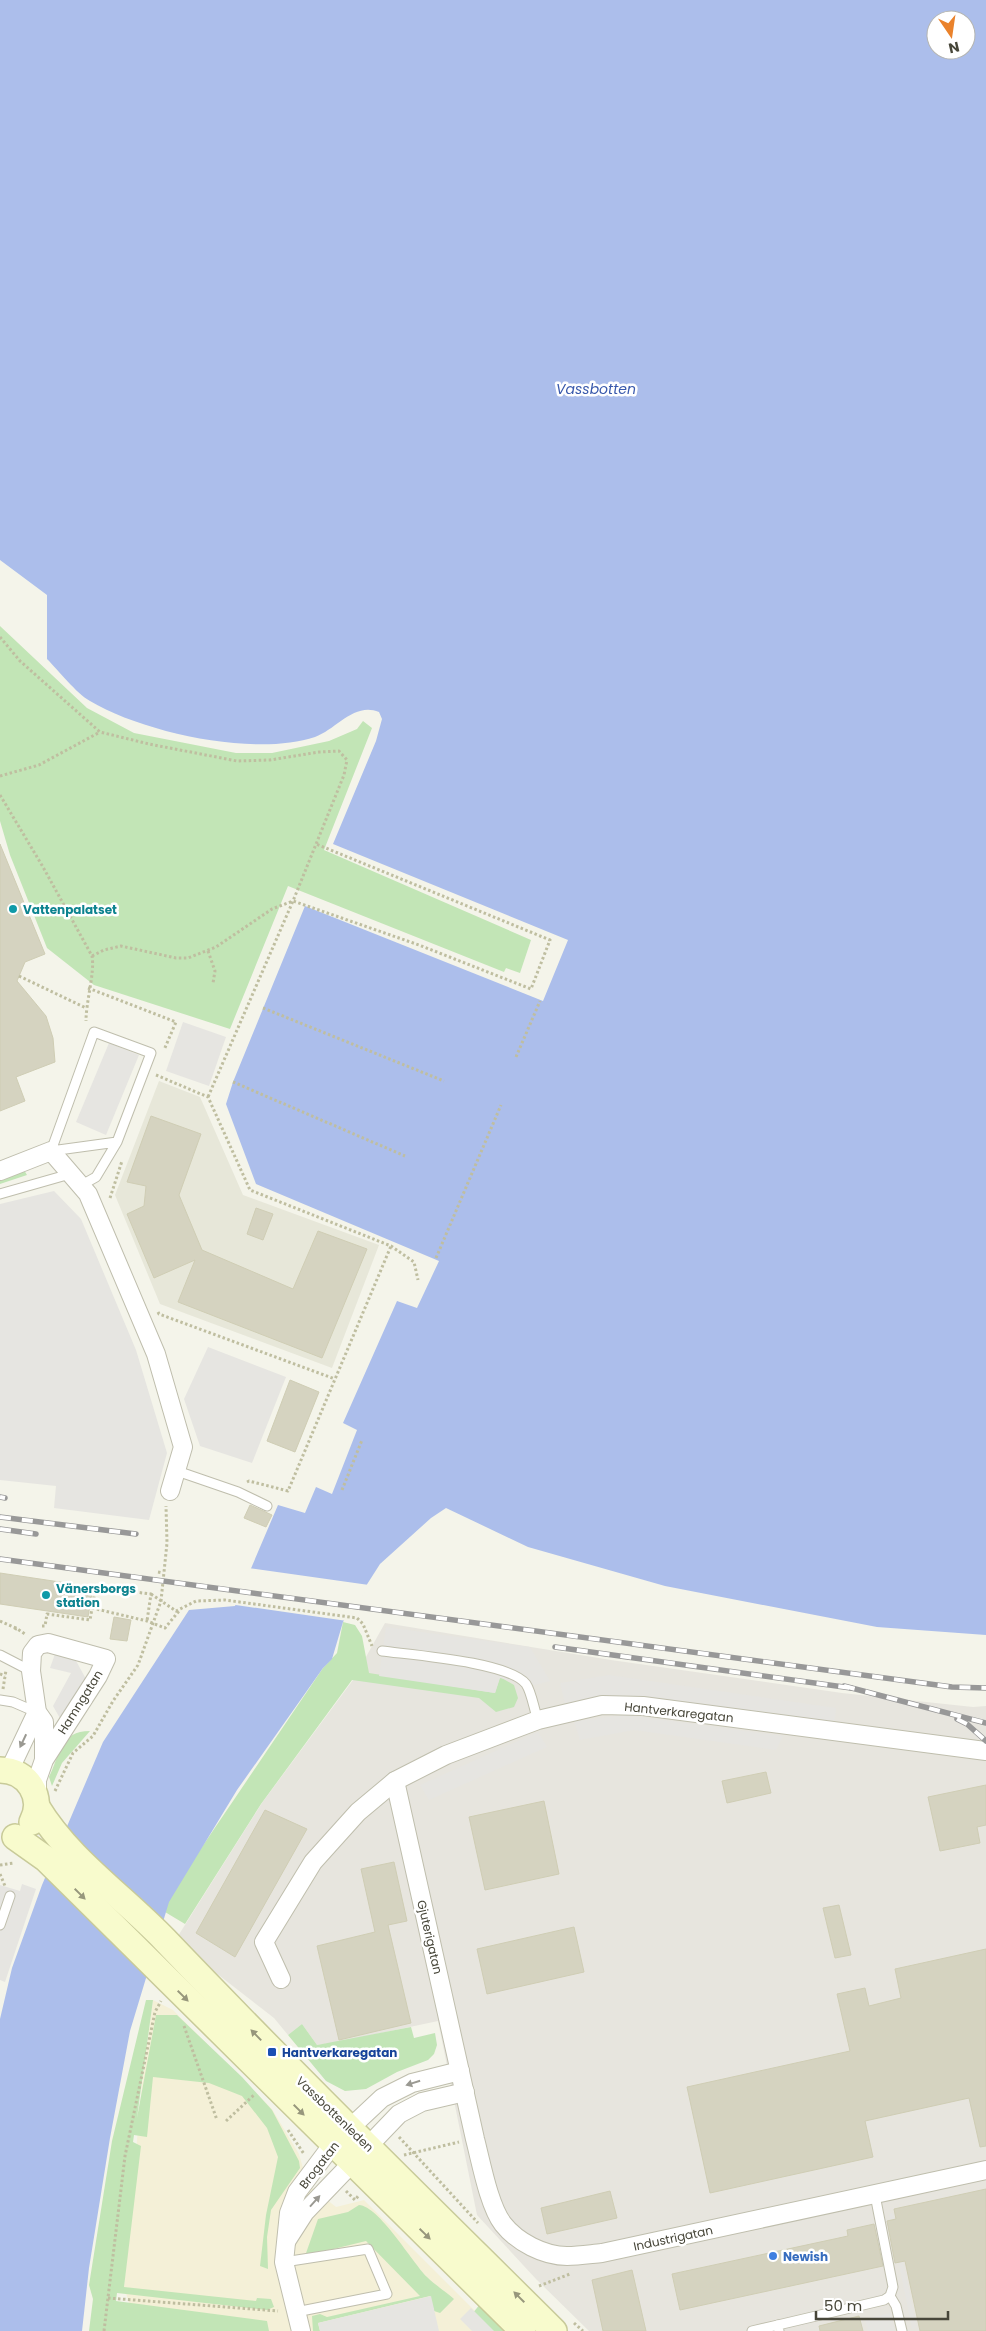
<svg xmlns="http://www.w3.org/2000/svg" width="986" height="2331" font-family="Poppins,sans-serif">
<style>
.residential{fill:#e7e7d9}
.commercial{fill:#f4f0d7}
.industrial{fill:#e7e5de}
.green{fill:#c2e5b6}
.parking{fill:#e6e5e1}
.water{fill:#acbeeb;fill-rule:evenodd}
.pier{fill:#f4f4ea}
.building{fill:#d5d3c0;stroke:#cfcdb4}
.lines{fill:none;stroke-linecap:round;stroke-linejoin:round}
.service-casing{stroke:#bfbead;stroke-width:11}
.minor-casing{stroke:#bfbead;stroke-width:20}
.secondary-casing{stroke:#c8ca99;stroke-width:28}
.path{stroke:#bfbea0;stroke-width:3;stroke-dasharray:2.5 2.5;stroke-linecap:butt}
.service{stroke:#fff;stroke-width:9}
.minor{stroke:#fff;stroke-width:18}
.secondary{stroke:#f8fbcd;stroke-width:25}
.rail-casing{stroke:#989898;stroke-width:5.5}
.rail{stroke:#fff;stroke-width:4;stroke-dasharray:11;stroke-linecap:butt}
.oneway{fill:#9a9992}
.oneway2{fill:#97977c}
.culture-dot{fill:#0f9aa8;stroke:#fff;stroke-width:2}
.transit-dot{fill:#1a4fb4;stroke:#fff;stroke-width:2}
.shop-dot{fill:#3f7fe0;stroke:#fff;stroke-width:2}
.labels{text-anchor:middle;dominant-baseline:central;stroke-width:5;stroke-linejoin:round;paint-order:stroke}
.culture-label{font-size:12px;font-weight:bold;fill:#0d838f;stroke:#fff;text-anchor:start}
.street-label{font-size:12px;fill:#474639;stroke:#fff}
.transit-label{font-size:12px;font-weight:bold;fill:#164399;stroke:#fff;text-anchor:start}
.shop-label{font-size:12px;font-weight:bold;fill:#366cbe;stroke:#fff;text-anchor:start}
.water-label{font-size:14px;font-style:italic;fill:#3959ac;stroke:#fff}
</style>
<rect width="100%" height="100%" fill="#f4f4ea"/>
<path class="residential" d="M159,1081L200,1097L243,1195L379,1245L332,1368L160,1304L115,1195Z"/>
<path class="commercial" d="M153,2000L173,2010L272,2109L299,2154L303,2168L301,2179L336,2207L364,2200L495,2331H138L124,2287L142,2084Z"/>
<path class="industrial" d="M385,1623L611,1660L842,1693L973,1707L986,1706V2331H589L536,2279L477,2215L438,2021L339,2042L317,2045L302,2024L288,2035L274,2018L198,1959L178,1936L262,1803L353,1680Z"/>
<g class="green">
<path d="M0,626L87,708L134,733L236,753H272L329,741L357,729L363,721L372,728L324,850L531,940L520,973L506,968L504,972L288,886L230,1029L94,985L47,948L10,855L0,821Z"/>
<path d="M24,1170L27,1175L0,1184V1180Z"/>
<path d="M343,1622L355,1625L362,1636L369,1673L495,1693L500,1677L514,1685L518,1698L514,1707L496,1712L479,1698L352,1680L261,1804L185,1924L160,1909L323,1668L337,1653Z"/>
<path d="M90,1731L62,1763L52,1786L49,1777C60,1755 60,1731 90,1731Z"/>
<path d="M146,2000H153L137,2118L156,2015H177L242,2077L272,2110L299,2161L300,2168L271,2210L267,2237L268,2269L260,2266L266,2215L278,2157L267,2128L242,2096L209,2083L153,2077L147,2137L134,2135L133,2142L141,2146L124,2287L256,2301L257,2298L271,2299L274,2307L267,2310L117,2293L116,2301L267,2321L269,2331H89L93,2299L89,2285L112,2141Z"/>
<path d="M302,2024L317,2045L411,2027L414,2038L435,2033L437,2045L434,2054L428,2060L397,2072L366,2089L345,2091L326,2081L288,2035Z"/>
<path d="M359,2205C379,2206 412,2262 427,2277C435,2285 445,2291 454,2299L440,2313L434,2311L430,2296L318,2323L320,2331H313L312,2316L320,2314L327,2317L420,2296L366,2241L305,2256L318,2219L348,2212Z"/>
<path d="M480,2304L510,2331H493L473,2313Z"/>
</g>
<g class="parking">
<path d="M183,1022L226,1037L209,1086L166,1071Z"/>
<path d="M109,1043L139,1055L106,1135L76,1122Z"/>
<path d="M54,1191L81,1219L136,1350L167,1453L149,1520L54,1508L56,1486L0,1480V1204Z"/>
<path d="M208,1347L286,1377L252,1463L200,1446L184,1399Z"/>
<path d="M386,1627L530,1647L550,1681L535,1685L500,1678L495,1693L379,1676Z"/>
<path d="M55,1654L75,1659L86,1679L61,1720L53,1706L71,1673L50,1668Z"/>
<path d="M609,1675L836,1708L834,1729L566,1708L560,1683Z"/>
<path d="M626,1715L783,1736L776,1750L634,1730L580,1740L574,1721Z"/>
<path d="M538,1732L547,1747L429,1800L420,1785Z"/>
<path d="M22,1884L36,1889L5,1982L0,1980V1885L20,1891Z"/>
<path d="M893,2213L917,2328L912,2329L889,2214Z"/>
<path d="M431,2296L439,2331H320L318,2323Z"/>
<path d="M471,2308L494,2331H472L460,2319Z"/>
<path d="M891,2313L895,2331H868L865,2319Z"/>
</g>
<path class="water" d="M0,0H986V1635L877,1627L665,1586L528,1547L446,1508L431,1518L380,1564L343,1622L332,1659L323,1668L237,1790L169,1902L130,2031L110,2138L89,2268L82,2331H0V2019L12,1968L42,1885L103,1742L189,1610L235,1606L278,1505L305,1513L316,1487L332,1494L357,1430L343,1423L397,1301L417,1308L439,1261L256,1184L226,1104L233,1082L305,906L543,1001L568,940L333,844L376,741L382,719L379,712C354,702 337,729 315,737C255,757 144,733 90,701C76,693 59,671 47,659V595L0,560ZM936,20H966V50H936Z"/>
<path class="pier" d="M248,1568L369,1585L347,1621L229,1604L234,1603Z"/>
<g class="building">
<path d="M0,844L45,954L25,962L17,981L46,1016L53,1038L55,1062L16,1077L25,1101L0,1111Z"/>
<path d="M151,1116L201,1134L179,1195L202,1250L293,1289L318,1231L367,1249L322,1358L178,1302L195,1260L154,1278L127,1214L144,1206L146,1186L127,1182Z"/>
<path d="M256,1208L273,1214L263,1240L247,1234Z"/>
<path d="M290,1380L319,1392L295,1452L267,1441Z"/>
<path d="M250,1505L272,1515L266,1527L244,1518Z"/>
<path d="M0,1573L93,1587L88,1617L0,1604Z"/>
<path d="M114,1617L131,1620L127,1641L110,1639Z"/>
<path d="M766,1772L771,1793L727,1803L722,1781Z"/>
<path d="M986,1785V1825L977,1827L980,1843L940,1851L928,1797Z"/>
<path d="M544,1801L559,1874L485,1890L469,1817Z"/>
<path d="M265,1810L307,1829L235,1957L196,1933Z"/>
<path d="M394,1862L407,1921L388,1925L411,2023L339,2040L317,1946L375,1932L361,1869Z"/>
<path d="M839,1905L851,1955L835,1958L823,1908Z"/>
<path d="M574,1927L584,1972L487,1994L477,1949Z"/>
<path d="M986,1949V2146L980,2147L969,2098L865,2121L873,2157L710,2193L687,2087L850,2051L837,1994L865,1988L869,2006L901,1998L895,1969Z"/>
<path d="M986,2189V2331H920L905,2261L895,2263L887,2221L896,2219L894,2209Z"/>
<path d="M610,2191L617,2218L547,2234L541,2208Z"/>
<path d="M874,2224L883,2266L680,2310L672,2274L848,2236L847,2230Z"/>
<path d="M632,2270L646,2331H603L592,2280Z"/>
<path d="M859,2316L863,2331H820L819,2326Z"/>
</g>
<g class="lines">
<g class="service-casing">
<g id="service">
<path d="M80,1186L96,1177L117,1142L151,1053L94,1032L51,1151L117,1142"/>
<path d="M0,1194L70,1174"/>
<path d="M177,1471L238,1492L267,1506"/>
<path d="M382,1651C412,1655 509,1662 526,1684C532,1693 534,1710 538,1720"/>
<path d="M0,1655L31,1671"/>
<path d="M0,1700L13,1702L36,1712"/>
<path d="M0,1925L10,1896"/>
<path d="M284,2262L368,2249L387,2294L296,2312"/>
<path d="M890,2296L896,2306L902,2331"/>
<path d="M752,2331L778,2325"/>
<path d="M779,2331L778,2325L884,2300L890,2296L893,2287L875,2195"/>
</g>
</g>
<g class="minor-casing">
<g id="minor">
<path d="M0,1171L51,1151L88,1194L156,1354L183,1447L170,1491"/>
<path d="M9,1771L37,1712"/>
<path d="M395,1781L475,2139C481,2162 489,2206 503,2224C517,2242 544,2256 567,2256C579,2256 591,2254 602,2253L986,2170"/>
<path d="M37,1799V1780L44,1760V1722L37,1712L31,1671L32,1653L38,1645L48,1643L106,1659L98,1676L44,1760"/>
<path d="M281,1979L264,1942L313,1862L358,1812L395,1781L446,1755L538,1720L602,1705L643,1706L986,1751"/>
<path d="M287,2240L305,2212L399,2114L422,2102L465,2092"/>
<path d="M301,2331L284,2262L289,2213L297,2192L333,2144L382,2098L412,2083L460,2071"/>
</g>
</g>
<g class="secondary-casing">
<g id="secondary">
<path d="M0,1770C28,1770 45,1798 32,1822"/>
<path d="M37,1807C69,1860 123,1896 165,1940C292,2073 423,2201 554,2331"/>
<path d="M15,1837L46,1859L523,2331"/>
</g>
</g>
<g class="path">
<path d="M0,637L20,661L100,732L149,744L237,761L270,760L319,752L339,751L347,760L344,775L293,901L208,1097"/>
<path d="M0,776L39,765L100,732"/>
<path d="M0,795L43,867L92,956C95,973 86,1001 86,1021"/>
<path d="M208,951L215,971L213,983"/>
<path d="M92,956L104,950L121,946L176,958H188L216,947L272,909L293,901L419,945L531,989L550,940L316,844"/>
<path d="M19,976L86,1008"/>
<path d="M88,988L176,1022L164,1050"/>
<path d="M263,1008L444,1081"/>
<path d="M516,1057L540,1001"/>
<path d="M156,1075L208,1097L250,1190L391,1246L414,1262L418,1280"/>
<path d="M233,1082L405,1156"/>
<path d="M110,1198L122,1161"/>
<path d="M436,1258L501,1105"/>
<path d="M158,1312L159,1314L335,1379"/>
<path d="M247,1482L249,1481L288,1491L391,1246"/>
<path d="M342,1490L362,1440"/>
<path d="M158,1572L163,1573"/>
<path d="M95,1587L151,1594L147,1621"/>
<path d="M151,1594L176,1611L196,1601L225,1600L357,1618L363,1624L372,1646"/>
<path d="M92,1608L147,1621L165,1628L179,1611"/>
<path d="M0,1621L16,1628"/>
<path d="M42,1626H45L47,1614L90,1620L96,1585"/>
<path d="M15,1630L16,1628L25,1634"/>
<path d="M0,1674L5,1676"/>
<path d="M3,1689L6,1670"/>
<path d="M55,1791L73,1753L93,1736L113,1701L138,1665L161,1601L167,1543L166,1506"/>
<path d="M0,1865L14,1863"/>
<path d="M0,1874L5,1886"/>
<path d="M184,2026L217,2120"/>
<path d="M226,2121L255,2094"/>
<path d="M288,2130L304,2154"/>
<path d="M399,2137L478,2223"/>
<path d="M404,2155L459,2142"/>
<path d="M346,2191L355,2200L359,2195"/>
<path d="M539,2286L570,2274"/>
<path d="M108,2298L278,2311"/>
<path d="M574,2323L583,2331"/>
<path d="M104,2331L125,2156L155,2012L161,2001"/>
</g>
<use href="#service" class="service"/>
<use href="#minor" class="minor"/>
<use href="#secondary" class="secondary"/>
<g class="rail-casing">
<g id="rail">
<path d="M0,1497L5,1498"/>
<path d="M0,1517L136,1534"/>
<path d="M0,1529L36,1534"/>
<path d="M0,1559L952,1687L986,1688"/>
<path d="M555,1647L851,1688"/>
<path d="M844,1686L986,1723"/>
<path d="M957,1719L967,1724L986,1741"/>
</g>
</g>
<use href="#rail" class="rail"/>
</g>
<defs><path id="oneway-solid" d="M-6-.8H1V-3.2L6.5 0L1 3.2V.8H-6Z" transform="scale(1.25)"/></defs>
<g class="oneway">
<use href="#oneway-solid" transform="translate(23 1741) rotate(115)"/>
<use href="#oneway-solid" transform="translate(413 2083) rotate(162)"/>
<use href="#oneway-solid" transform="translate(315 2201) rotate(-48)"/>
</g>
<g class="oneway2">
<use href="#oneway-solid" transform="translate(80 1894) rotate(45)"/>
<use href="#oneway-solid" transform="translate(183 1996) rotate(45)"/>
<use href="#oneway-solid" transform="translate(256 2035) rotate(-134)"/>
<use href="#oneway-solid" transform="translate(299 2110) rotate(45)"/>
<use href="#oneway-solid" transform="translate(425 2234) rotate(44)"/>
<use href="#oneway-solid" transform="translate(519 2297) rotate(-135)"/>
</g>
<g class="culture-dot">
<circle cx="13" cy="909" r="5"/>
<circle cx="46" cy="1595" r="5"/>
</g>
<rect class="transit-dot" x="267" y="2047" width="10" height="10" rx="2.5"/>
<circle class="shop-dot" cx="773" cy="2256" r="5"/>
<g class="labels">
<g class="culture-label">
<text x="23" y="909">Vattenpalatset</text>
<text x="56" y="1588">Vänersborgs<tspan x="56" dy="14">station</tspan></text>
</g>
<g class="street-label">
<text transform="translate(80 1702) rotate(-58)">Hamngatan</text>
<text transform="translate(679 1712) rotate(6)">Hantverkaregatan</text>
<text transform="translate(430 1937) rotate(77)">Gjuterigatan</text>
<text transform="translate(335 2114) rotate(44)">Vassbottenleden</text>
<text transform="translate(319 2165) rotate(-52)">Brogatan</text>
<text transform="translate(673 2238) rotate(-12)">Industrigatan</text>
</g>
<g class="transit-label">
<text x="282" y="2052">Hantverkaregatan</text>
</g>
<g class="shop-label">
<text x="783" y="2256">Newish</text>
</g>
<g class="water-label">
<text x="596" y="389">Vassbotten</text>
</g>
</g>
<g transform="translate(951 35) rotate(167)"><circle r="24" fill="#ffffff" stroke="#b5b5b0"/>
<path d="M0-4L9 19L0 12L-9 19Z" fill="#ea822b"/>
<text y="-8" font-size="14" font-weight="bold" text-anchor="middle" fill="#474639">N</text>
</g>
<path d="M816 2311v8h132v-8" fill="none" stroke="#474639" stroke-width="2.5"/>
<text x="824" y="2311" font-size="15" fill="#474639" stroke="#ffffff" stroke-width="4" paint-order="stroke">50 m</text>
</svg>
